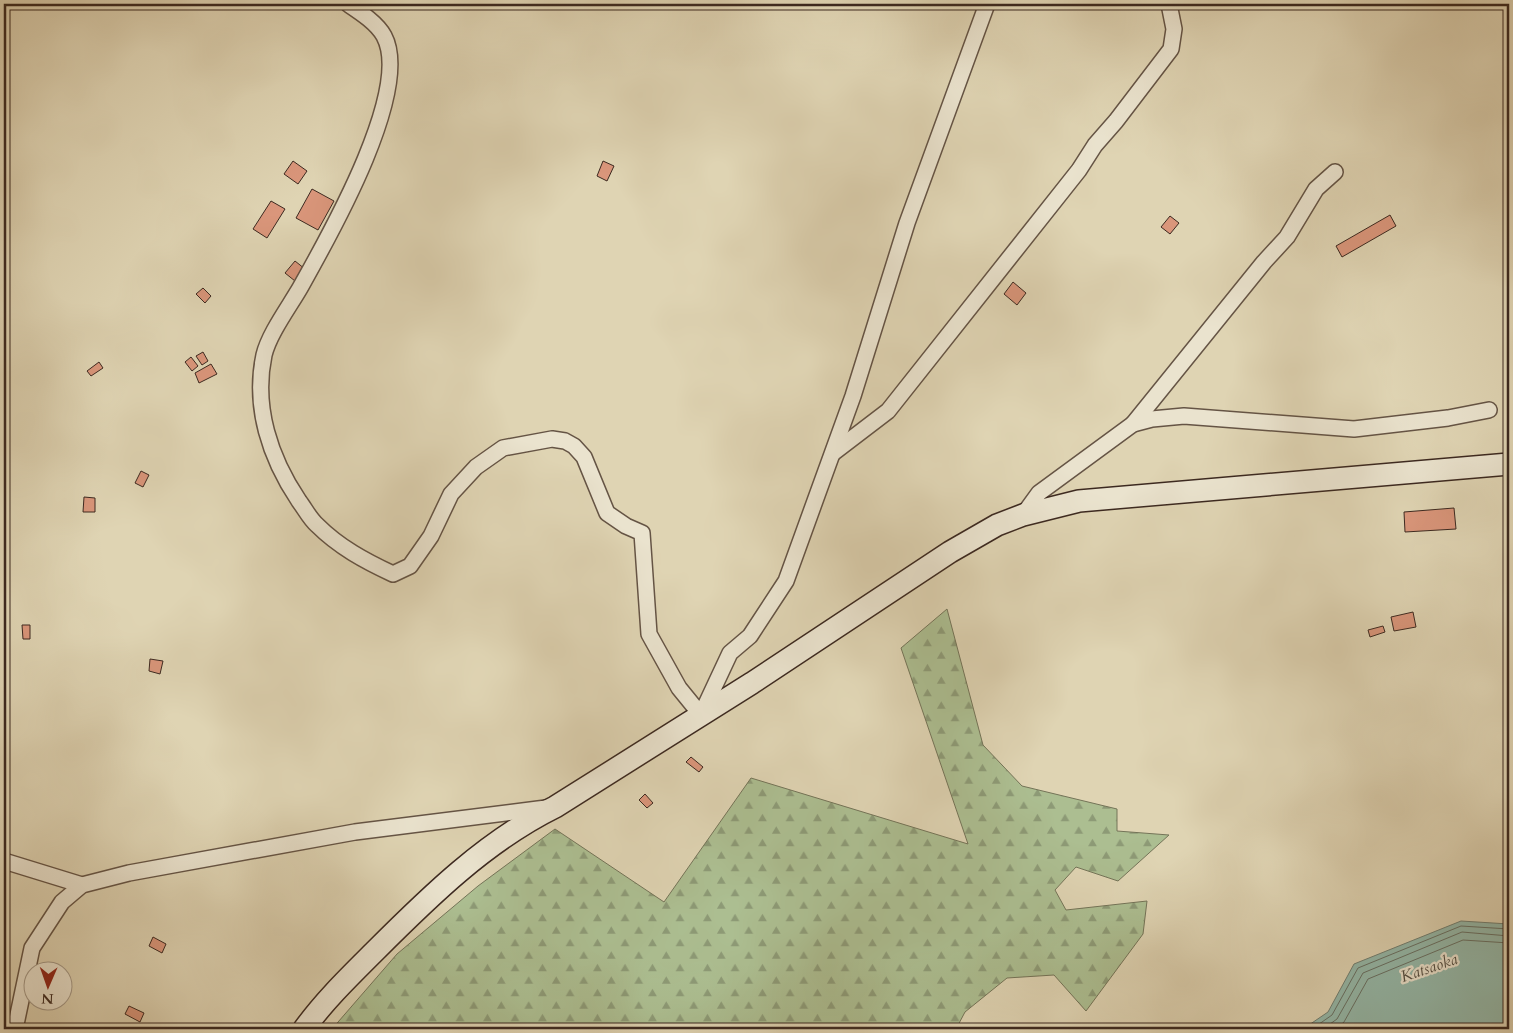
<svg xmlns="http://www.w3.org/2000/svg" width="1513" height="1033" font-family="Cardo,serif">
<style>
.forest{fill:url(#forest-firs);stroke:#747458}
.water{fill:#94b8a9;stroke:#717f72}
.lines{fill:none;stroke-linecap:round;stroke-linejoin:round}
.shore{stroke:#687064;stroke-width:1}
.building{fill:#da967b;stroke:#3c2920}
.street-casing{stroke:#655445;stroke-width:18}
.secondary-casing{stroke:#3c2920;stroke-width:24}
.street{stroke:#eae3ce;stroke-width:15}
.secondary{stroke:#eae3ce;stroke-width:21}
.labels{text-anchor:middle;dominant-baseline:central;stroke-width:4.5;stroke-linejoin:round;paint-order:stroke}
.water-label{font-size:16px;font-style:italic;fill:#524d42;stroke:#eae3ce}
</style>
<defs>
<pattern id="forest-firs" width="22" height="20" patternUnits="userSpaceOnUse" patternTransform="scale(1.25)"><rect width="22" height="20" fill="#acbe91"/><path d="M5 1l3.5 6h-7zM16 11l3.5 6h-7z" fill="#8d9a76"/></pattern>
</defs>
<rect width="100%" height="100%" fill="#dfd4b3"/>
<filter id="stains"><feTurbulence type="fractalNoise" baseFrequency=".004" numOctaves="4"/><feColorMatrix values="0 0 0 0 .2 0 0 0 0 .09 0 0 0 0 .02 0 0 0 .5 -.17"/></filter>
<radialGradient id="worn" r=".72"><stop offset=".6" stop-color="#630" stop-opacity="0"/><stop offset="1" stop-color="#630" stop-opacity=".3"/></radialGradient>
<path class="forest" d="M947,609L983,745L1022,786L1117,809V831L1169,835L1118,881L1076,867L1055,890L1066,910L1147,901L1143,934L1086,1011L1054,975L1007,978L965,1012L956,1029H332L397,954L478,886L555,829L664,902L751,778L968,844L901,648Z"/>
<path class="water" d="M1461,921L1509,924V1029H1303L1328,1012L1354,964Z"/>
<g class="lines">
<g class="shore">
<path d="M1312,1029L1332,1015L1358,968L1461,926L1509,929"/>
<path d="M1323,1029L1337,1019L1363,973L1462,932L1509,936"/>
<path d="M1336,1029L1344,1022L1368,979L1463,940L1509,943"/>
</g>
</g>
<g class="building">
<path d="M293,161L307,171L298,184L284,174Z"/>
<path d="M603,161L614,166L607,181L597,176Z"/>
<path d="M312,189L334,201L318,230L296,218Z"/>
<path d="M271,201L285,209L267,238L253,229Z"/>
<path d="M1390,215L1396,226L1342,257L1336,246Z"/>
<path d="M1170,216L1179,223L1170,234L1161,227Z"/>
<path d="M295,261L305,269L295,281L285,273Z"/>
<path d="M1013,282L1026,293L1017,305L1004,294Z"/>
<path d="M203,288L211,296L205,303L196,294Z"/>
<path d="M203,352L208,361L202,365L196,356Z"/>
<path d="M191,357L198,366L192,371L185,362Z"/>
<path d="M99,362L103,368L91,376L87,371Z"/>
<path d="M211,364L217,374L199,383L195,373Z"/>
<path d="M141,471L149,475L143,487L135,483Z"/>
<path d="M84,497L95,498V512H83Z"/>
<path d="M1454,508L1456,529L1405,532L1404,512Z"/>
<path d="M1413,612L1416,627L1394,631L1391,617Z"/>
<path d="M22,625H30V639H23Z"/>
<path d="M1383,626L1385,632L1370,637L1368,630Z"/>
<path d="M150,659L163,661L160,674L149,671Z"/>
<path d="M691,757L703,767L699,772L686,762Z"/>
<path d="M645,794L653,803L647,808L639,800Z"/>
<path d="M153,937L166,944L162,953L149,946Z"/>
<path d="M129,1006L144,1013L140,1022L125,1014Z"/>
</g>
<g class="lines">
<g class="street-casing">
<g id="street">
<path d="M348,4C360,12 377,23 384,36C413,90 328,238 300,288C289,307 269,334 264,355C253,407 270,458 299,501C305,509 310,519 317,525C339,547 365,561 393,574L410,566L431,536L451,494L476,467L503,448L552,439L565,441L574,446L584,457L607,513L626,526L642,533L649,634L679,688L701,715L730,653L750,636L786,581L853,396L907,223L987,4"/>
<path d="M1133,424L1264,262L1287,237L1316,189L1335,172"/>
<path d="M833,453L888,411L1079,170L1095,145L1116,121L1171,49L1174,29L1169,4"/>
<path d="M1023,515L1039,493L1133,424L1152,419L1184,416L1354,429L1448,418L1489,410"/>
<path d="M4,861L82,885"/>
<path d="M15,1029L32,948L62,902L82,885L129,873L355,832L546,808"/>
</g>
</g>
<g class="secondary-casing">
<path id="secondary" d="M304,1029C325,1000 350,976 375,951C429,897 486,841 555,807L752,683L950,552L997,525L1023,515L1079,501L1509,464"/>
</g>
<use href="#street" class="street"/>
<use href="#secondary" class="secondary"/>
</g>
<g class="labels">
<g class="water-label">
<text transform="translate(1429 968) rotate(-19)">Katsaoka</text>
</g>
</g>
<rect width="1513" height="1033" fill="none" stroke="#dfd4b3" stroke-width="20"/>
<rect x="5" y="5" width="1503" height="1023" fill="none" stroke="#3c2920" stroke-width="2.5"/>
<rect x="10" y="10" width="1493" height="1013" fill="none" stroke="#3c2920"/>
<g transform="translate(48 986) rotate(182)"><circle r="24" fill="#eae3ce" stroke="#a49988"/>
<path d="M0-4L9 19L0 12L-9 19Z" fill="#8f2418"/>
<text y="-8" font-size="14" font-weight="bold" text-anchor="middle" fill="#3c2920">N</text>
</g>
<rect width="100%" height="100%" filter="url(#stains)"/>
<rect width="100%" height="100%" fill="url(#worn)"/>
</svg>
